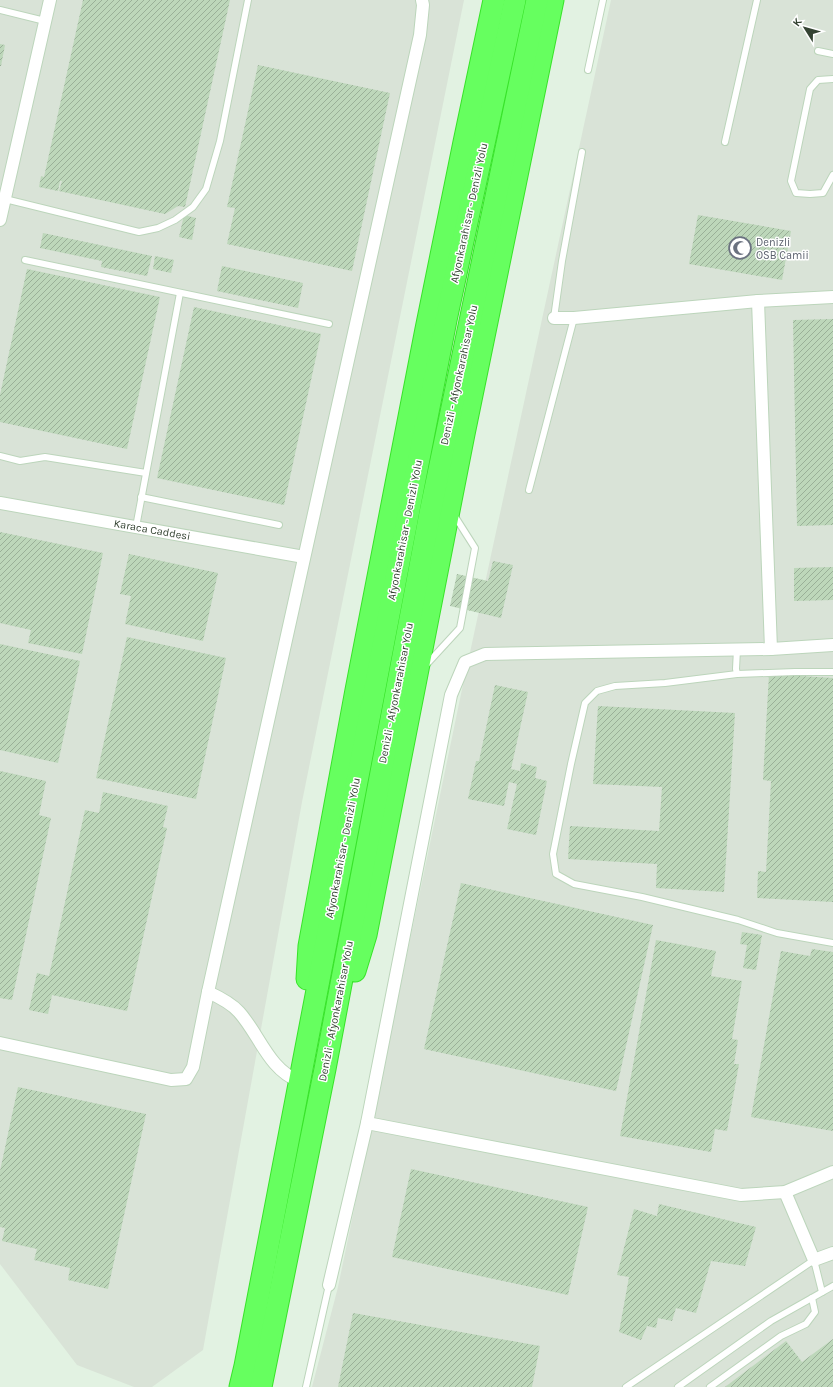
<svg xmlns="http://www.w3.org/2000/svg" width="833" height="1387" font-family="Karla,sans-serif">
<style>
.industrial{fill:#d9e3d7}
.building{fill:url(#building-hatch)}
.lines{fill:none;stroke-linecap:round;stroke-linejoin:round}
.lane-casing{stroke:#bcd5bb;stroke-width:8}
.street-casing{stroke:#bcd5bb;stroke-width:14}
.highway-casing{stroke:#38e32a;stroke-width:23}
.lane{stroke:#fff;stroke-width:6}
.street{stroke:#fff;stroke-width:12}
.highway{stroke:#66ff5f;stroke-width:21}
.labels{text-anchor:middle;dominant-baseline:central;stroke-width:3;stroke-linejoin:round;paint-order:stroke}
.street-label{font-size:11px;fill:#344332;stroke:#fff}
.worship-label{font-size:11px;fill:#5b616d;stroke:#fff;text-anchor:start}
</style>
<defs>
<pattern id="building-hatch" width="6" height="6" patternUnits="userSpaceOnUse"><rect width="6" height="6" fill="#bdd7ba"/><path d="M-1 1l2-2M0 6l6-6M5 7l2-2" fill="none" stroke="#9ab098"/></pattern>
</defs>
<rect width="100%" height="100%" fill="#e2f2e2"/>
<g class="industrial">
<path d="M0,0H464L302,802L203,1350L152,1387H134L77,1365L0,1264Z"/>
<path d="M611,0H833V1387H312L338,1287L461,694Z"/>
</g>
<g class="building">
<path d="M83,0H230L185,207L178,206L165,214L59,191L62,181H60L58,191L39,187L41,176L44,177Z"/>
<path d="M0,44L5,45L1,66H0Z"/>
<path d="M258,65L390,93L352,271L227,244L235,208L227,207Z"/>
<path d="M184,215L196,218L192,240L179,237Z"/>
<path d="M698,215L791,231L782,280L689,264Z"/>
<path d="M43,233L152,256L147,276L101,267L102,261L40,248Z"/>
<path d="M155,256L174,260L171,273L153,269Z"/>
<path d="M222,266L303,283L298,308L217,291Z"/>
<path d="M27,269L160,297L127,449L0,422V395Z"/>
<path d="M194,307L321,334L284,505L157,478Z"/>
<path d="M833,319V525L797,526L793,320Z"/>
<path d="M0,532L103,553L82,654L28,643L31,630L0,623Z"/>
<path d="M129,554L218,573L203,641L125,624L131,596L120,594Z"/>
<path d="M493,561L513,565L501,618L450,606L457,574L488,581Z"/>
<path d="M833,567V600L794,601V568Z"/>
<path d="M127,637L226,658L196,799L96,778Z"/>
<path d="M0,644L80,661L58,763L0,750Z"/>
<path d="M769,674L833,678V902L757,898L758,871L766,872L771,781L763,780Z"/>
<path d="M495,685L528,692L511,769L520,771L521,763L537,767L535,778L547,781L536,835L507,829L517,784L509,782L504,806L468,799L476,761H479Z"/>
<path d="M598,706L735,713L724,892L656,888L657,864L568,859L570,826L659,831L662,787L593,784Z"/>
<path d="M0,771L46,781L39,815L51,818L12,1000L0,998Z"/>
<path d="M103,792L168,806L163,827L167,828L127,1011L52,995L48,1014L29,1010L37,973L49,976L85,810L99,813Z"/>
<path d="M461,883L653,925L616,1091L424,1049Z"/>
<path d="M742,932L762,935L756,970L743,968L747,945L740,944Z"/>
<path d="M656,940L716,951L711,976L742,981L732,1039L738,1040L734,1064H739L727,1131L715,1129L711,1152L620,1136Z"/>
<path d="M812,949L833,952V1131L751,1117L781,951L810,956Z"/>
<path d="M18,1087L146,1114L108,1289L68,1280L70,1268L34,1260L37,1249L2,1241L5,1228L0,1227V1171Z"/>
<path d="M411,1169L588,1207L568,1295L392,1257Z"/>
<path d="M659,1204L756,1227L745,1266L711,1261L696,1313L676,1308L672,1321L658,1318L656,1328L647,1326L641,1340L619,1332L629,1277L617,1275L634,1209L657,1216Z"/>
<path d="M353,1313L540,1346L532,1387H338Z"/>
<path d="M833,1339V1387H725L786,1341L802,1362Z"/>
</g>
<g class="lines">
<g class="lane-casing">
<g id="lane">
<path d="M0,10L45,21"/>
<path d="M818,51L833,54"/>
<path d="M588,70L603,0"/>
<path d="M833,79L818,80L810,89L791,181L796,193L810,194L823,193L833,175"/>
<path d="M725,142L757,0"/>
<path d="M5,199L139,232L158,228L175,220L193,207L206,189L220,141L248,0"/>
<path d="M25,260L329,324"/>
<path d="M554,318L562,261L582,152"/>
<path d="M0,456L20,461L45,457L146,473"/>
<path d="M529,490L574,318"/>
<path d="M141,497L279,525"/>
<path d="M136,527L180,293"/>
<path d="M737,649L736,669L737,674"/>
<path d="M426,665L460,628L475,548L454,515"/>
<path d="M833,672H795L737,674L665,683L615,686L597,691L585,703L571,764L553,854L556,874L574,884L642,897L738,920L777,933L833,943"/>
<path d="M306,1387L329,1285"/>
<path d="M626,1387L814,1260L822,1292"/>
<path d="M678,1387L771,1321L833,1286"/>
<path d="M710,1387L781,1336L806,1324L815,1312L812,1298"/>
</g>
</g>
<g class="street-casing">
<g id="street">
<path d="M0,220L50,0"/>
<path d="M758,301L771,649"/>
<path d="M554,318H574L758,301L833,297"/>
<path d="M0,503L304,557"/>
<path d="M208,992C219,997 231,1003 239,1012C259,1034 269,1070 299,1081"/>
<path d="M0,1043L171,1080L186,1079L193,1067L208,992L420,35L423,5L422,0"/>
<path d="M367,1123L741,1195L785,1192L833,1172"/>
<path d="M785,1192L814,1260L833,1253"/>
<path d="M329,1285L367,1123L451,695L465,662L485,654L771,649L833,645"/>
</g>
</g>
<g class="highway-casing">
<g id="highway">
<path d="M355,971L366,935L464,434L553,0"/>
<path d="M307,979L309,946L356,690L426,329L464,142L494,0"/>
<path d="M240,1387L245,1366L409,510L446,320L515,0"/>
<path d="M261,1387L325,1069L430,513L537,0"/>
</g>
</g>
<use href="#lane" class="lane"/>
<use href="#street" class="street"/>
<use href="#highway" class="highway"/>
</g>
<defs>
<g id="mosque-ring" transform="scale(1.15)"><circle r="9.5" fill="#fff" stroke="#6b7280" stroke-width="1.5"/><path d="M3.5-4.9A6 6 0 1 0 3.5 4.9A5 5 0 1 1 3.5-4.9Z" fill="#6b7280"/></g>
</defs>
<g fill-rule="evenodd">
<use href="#mosque-ring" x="740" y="248"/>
</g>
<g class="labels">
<g class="street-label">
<text transform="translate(469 213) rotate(-78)">Afyonkarahisar - Denizli Yolu</text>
<text transform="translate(459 375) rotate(-78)">Denizli - Afyonkarahisar Yolu</text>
<text transform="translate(152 530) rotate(10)">Karaca Caddesi</text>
<text transform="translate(405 530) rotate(-79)">Afyonkarahisar - Denizli Yolu</text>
<text transform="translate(396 693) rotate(-79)">Denizli - Afyonkarahisar Yolu</text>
<text transform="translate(343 848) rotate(-79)">Afyonkarahisar - Denizli Yolu</text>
<text transform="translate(336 1011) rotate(-79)">Denizli - Afyonkarahisar Yolu</text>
</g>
<g class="worship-label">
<text x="756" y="242">Denizli<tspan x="756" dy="13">OSB Camii</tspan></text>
</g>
</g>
<g transform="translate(805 28) rotate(307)" stroke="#ffffff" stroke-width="3" paint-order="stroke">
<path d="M0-3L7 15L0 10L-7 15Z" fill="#344332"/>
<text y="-6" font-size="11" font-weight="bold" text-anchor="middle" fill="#344332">K</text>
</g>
</svg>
